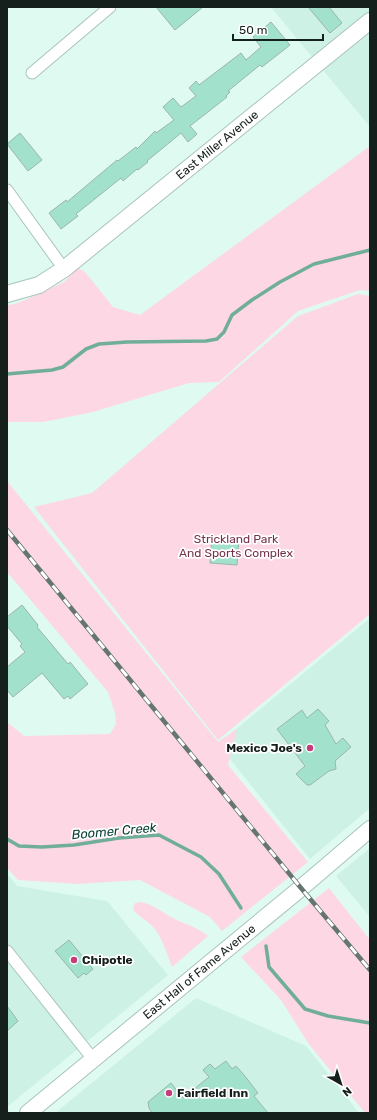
<svg xmlns="http://www.w3.org/2000/svg" width="377" height="1120" font-family="Rubik,sans-serif">
<style>
.built{fill:#cdf1e5}
.green{fill:#fdd7e3}
.lines{fill:none;stroke-linecap:round;stroke-linejoin:round}
.stream{stroke:#70ae9a;stroke-width:3.5}
.building{fill:#a2e2cd;stroke:#9bb5ac}
.street-casing{stroke:#a9c4ba;stroke-width:13}
.secondary-casing{stroke:#a9c4ba;stroke-width:18}
.street{stroke:#fff;stroke-width:11}
.secondary{stroke:#fff;stroke-width:16}
.rail-casing{stroke:#65766f;stroke-width:4.5}
.rail{stroke:#fff;stroke-width:3;stroke-dasharray:9;stroke-linecap:butt}
.poi-dot{fill:#c53d7a;stroke:#fff;stroke-width:1.5}
.labels{text-anchor:middle;dominant-baseline:central;stroke-width:3.5;stroke-linejoin:round;paint-order:stroke}
.street-label{font-size:12px;fill:#151f1b;stroke:#fff}
.park-label{font-size:12px;fill:#76324d;stroke:#fff}
.poi-label{font-size:12px;font-weight:bold;fill:#151f1b;stroke:#fff;text-anchor:start}
.water-label{font-size:13px;font-style:italic;fill:#0a4235;stroke:#fff}
</style>
<rect width="100%" height="100%" fill="#dffbf1"/>
<g class="built">
<path d="M271,7H370V127Z"/>
<path d="M370,618V808L310,859L218,744Z"/>
<path d="M370,848V917L336,876Z"/>
<path d="M7,874L17,886L107,901L168,975L7,1107Z"/>
<path d="M196,998L306,1046L359,1113H55Z"/>
</g>
<g class="green">
<path d="M370,146V291L360,290L298,311L219,382L189,383L93,412L43,422H7V305L15,304L39,294L64,282L78,268L85,272L113,307L140,315Z"/>
<path d="M358,294L370,296V614L218,740L34,507L92,493L298,316Z"/>
<path d="M7,481L218,742L237,729L228,765L308,862L222,931L210,917L140,880L78,884L18,880L7,868V722L24,736L110,734L116,724L115,713L108,692L7,572Z"/>
<path d="M329,888L370,940V1113H365L308,1043L281,1000L241,957Z"/>
<path d="M140,902C152,904 161,911 171,917C183,924 198,927 208,936L172,967C167,955 163,940 155,929C149,922 140,917 133,910L135,903Z"/>
</g>
<g class="lines">
<g class="stream">
<path d="M7,374L52,370L63,367L86,349L99,344L127,342L206,341L217,339L224,332L232,315L252,300L280,282L314,264L370,250"/>
<path d="M7,839L19,846L42,847L74,845L119,838L159,835L201,857L219,874L241,908"/>
<path d="M266,946L269,967L305,1009L328,1016L370,1023"/>
</g>
</g>
<g class="building">
<path d="M156,7H203L175,30Z"/>
<path d="M308,7H329L342,23L330,33Z"/>
<path d="M271,22L290,45L262,67L260,65L228,91L230,92L226,96L227,97L190,126L197,134L188,142L181,133L147,161L148,162L138,170L137,169L123,181L121,178L76,214L78,216L61,229L49,213L66,200L67,202L117,160L118,161L136,147L137,149L155,131L156,133L174,120L163,107L173,98L181,107L196,96L189,88L196,81L199,85L241,53L246,60L261,47L253,37Z"/>
<path d="M20,133L42,160L28,171L7,144Z"/>
<path d="M212,536L239,538L237,565L210,563Z"/>
<path d="M22,605L38,625L37,627L68,664L70,662L88,684L70,699L68,696L64,699L42,673L13,697L7,690V667L25,652L20,646L22,644L7,626V617Z"/>
<path d="M318,709L329,721L325,725L336,744L343,738L351,747L335,761L336,769L329,771L310,785H307L296,774L305,766L277,729L302,710L307,718Z"/>
<path d="M69,940L93,969L86,975L84,973L78,978L55,951Z"/>
<path d="M7,1006L18,1021L7,1031Z"/>
<path d="M226,1061L232,1069L236,1066L244,1075L258,1093L254,1096L268,1113H152L149,1108L148,1102L171,1083L183,1098L209,1077L203,1070L210,1064L215,1069Z"/>
</g>
<g class="lines">
<g class="street-casing">
<g id="street">
<path d="M32,73L110,7"/>
<path d="M7,190L64,269"/>
<path d="M7,951L93,1059"/>
</g>
</g>
<g class="secondary-casing">
<g id="secondary">
<path id="s1" d="M7,294L39,285L64,269L370,21"/>
<path id="s2" d="M28,1113L301,888L370,829"/>
</g>
</g>
<use href="#street" class="street"/>
<use href="#secondary" class="secondary"/>
<g class="rail-casing">
<path id="rail" d="M7,530L301,888L370,970"/>
</g>
<use href="#rail" class="rail"/>
</g>
<g class="poi-dot">
<circle cx="310" cy="748" r="4"/>
<circle cx="74" cy="960" r="4"/>
<circle cx="169" cy="1093" r="4"/>
</g>
<g class="labels">
<g class="street-label">
<text stroke="none"><textPath href="#s1" startOffset="260">East Miller Avenue</textPath></text>
<text stroke="none"><textPath href="#s2" startOffset="222">East Hall of Fame Avenue</textPath></text>
</g>
<g class="park-label">
<text x="236" y="539">Strickland Park<tspan x="236" dy="14">And Sports Complex</tspan></text>
</g>
<g class="poi-label">
<text x="302" y="748" text-anchor="end">Mexico Joe's</text>
<text x="82" y="960">Chipotle</text>
<text x="177" y="1093">Fairfield Inn</text>
</g>
<g class="water-label">
<text transform="translate(114 831) rotate(-5)">Boomer Creek</text>
</g>
</g>
<rect width="377" height="1120" fill="none" stroke="#151f1b" stroke-width="16"/>
<g transform="translate(341 1084) rotate(141)" stroke="#ffffff" stroke-width="3" paint-order="stroke">
<path d="M0-3L7 15L0 10L-7 15Z" fill="#151f1b"/>
<text y="-6" font-size="11" font-weight="bold" text-anchor="middle" fill="#151f1b">N</text>
</g>
<path d="M233 34v6h90v-6" fill="none" stroke="#151f1b" stroke-width="2"/>
<text x="239" y="34" font-size="12" fill="#151f1b" stroke="#ffffff" stroke-width="3" paint-order="stroke">50 m</text>
</svg>
